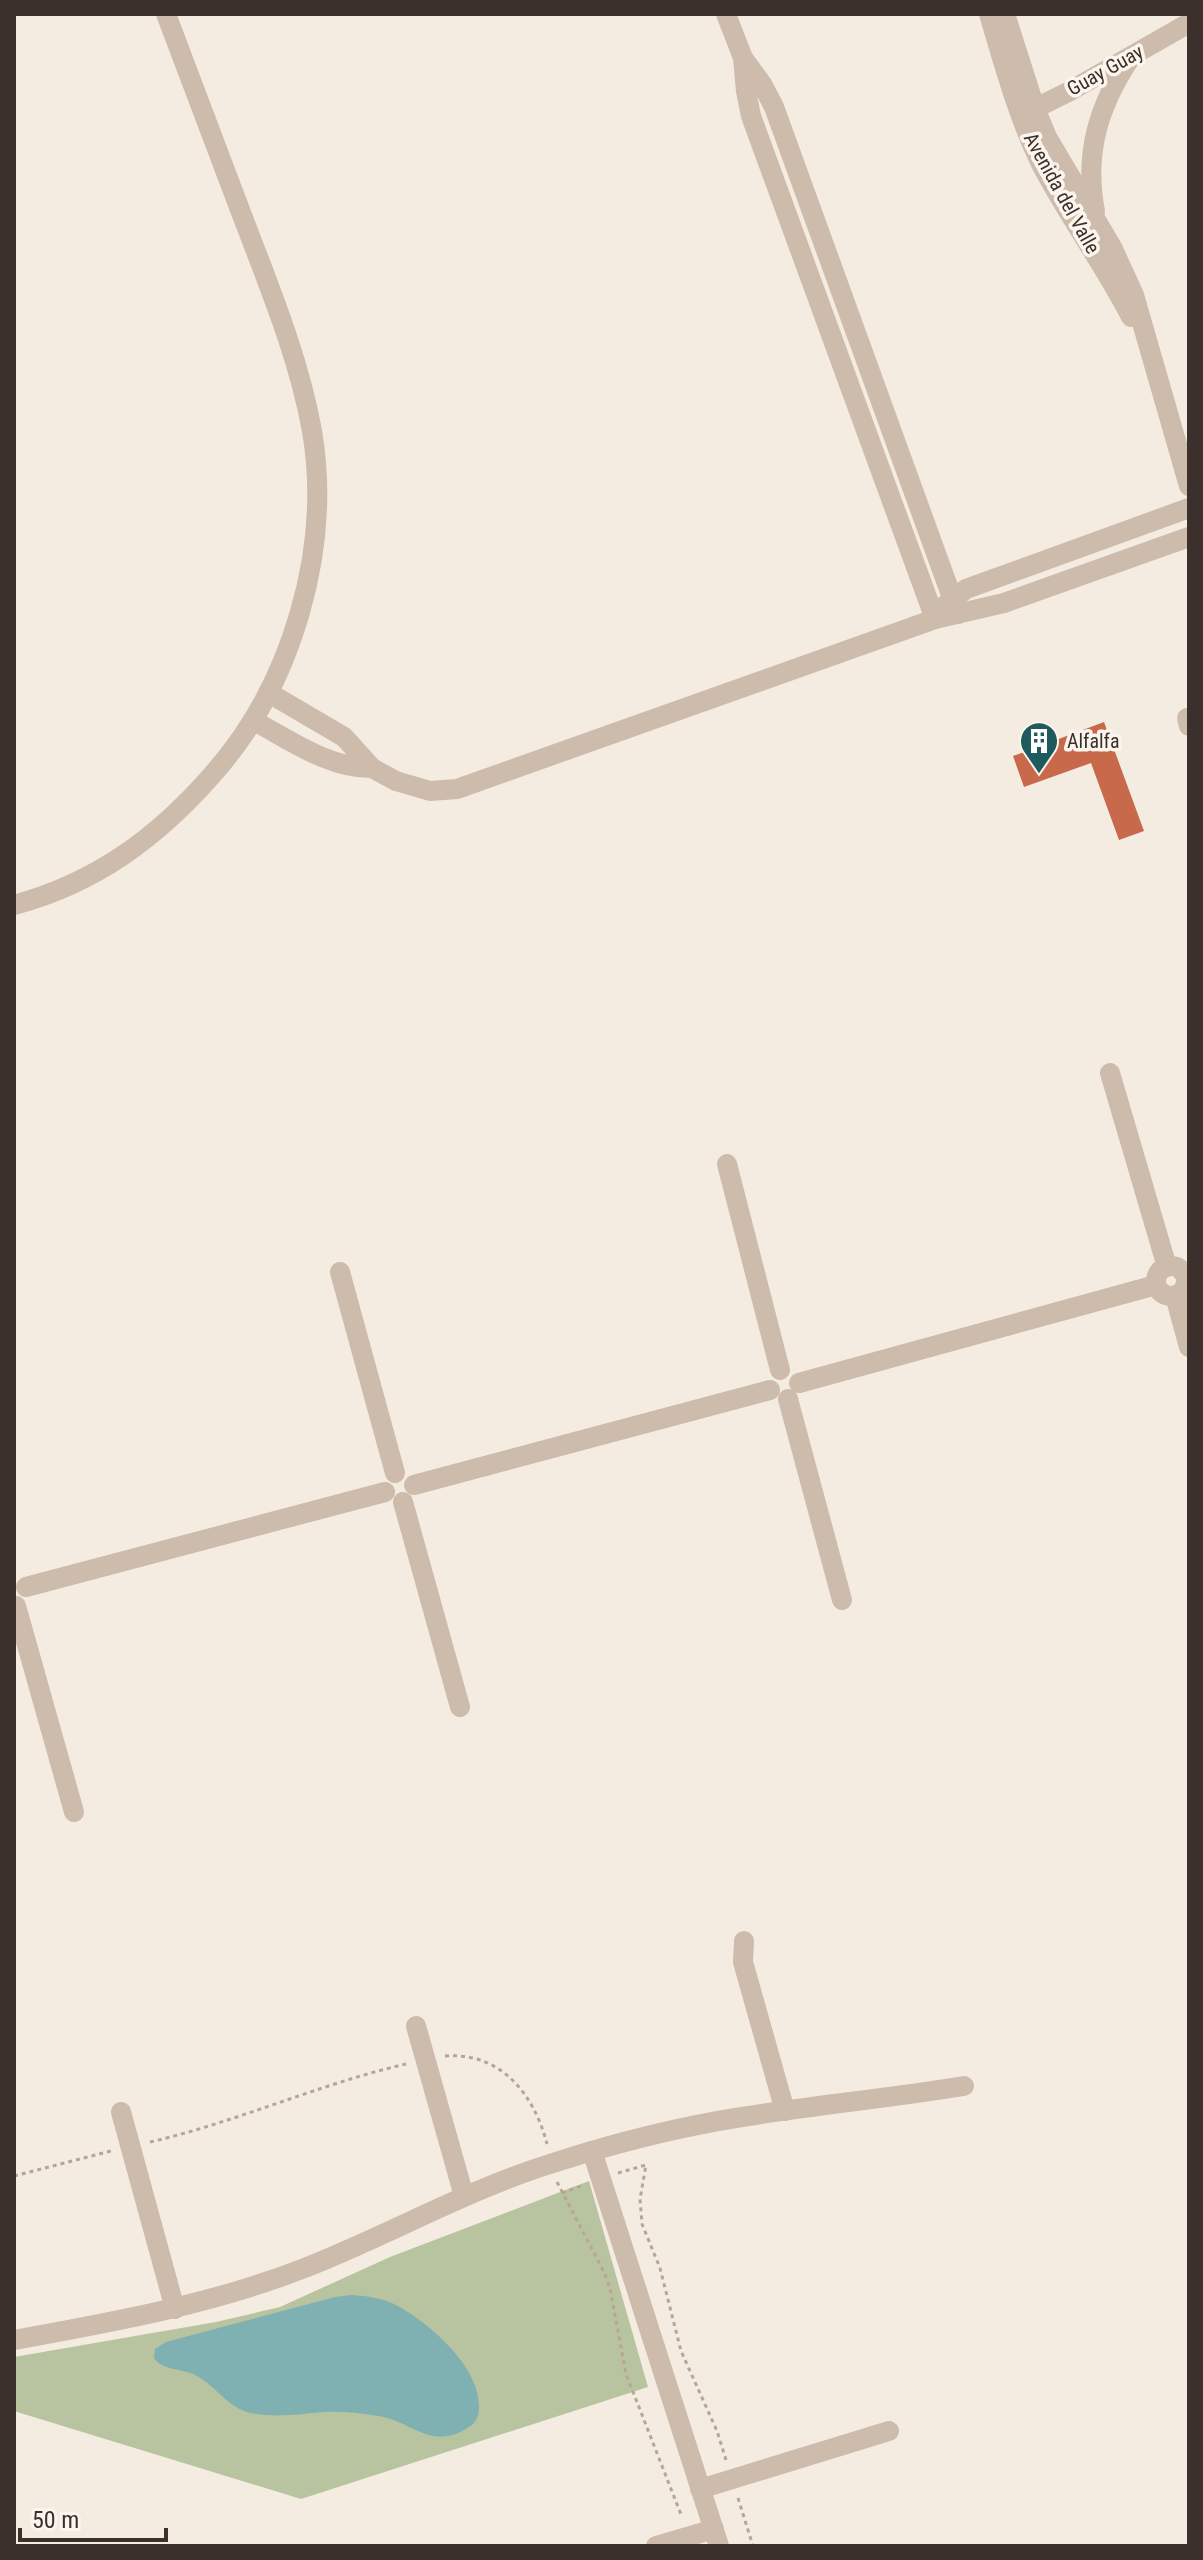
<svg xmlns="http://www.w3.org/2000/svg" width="1203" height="2560" font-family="'Roboto Condensed',sans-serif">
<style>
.green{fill:#b8c4a0}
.water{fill:#7fb0b2}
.building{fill:#c8694b}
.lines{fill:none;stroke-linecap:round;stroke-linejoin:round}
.path{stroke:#b9a596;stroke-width:3;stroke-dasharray:4 4;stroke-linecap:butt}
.minor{stroke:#cdbbac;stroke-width:20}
.labels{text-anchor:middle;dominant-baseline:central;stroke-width:7;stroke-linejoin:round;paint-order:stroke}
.street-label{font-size:20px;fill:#3b302b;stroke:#fbf5ee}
.poi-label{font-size:20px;fill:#3b302b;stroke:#fbf5ee;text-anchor:start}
</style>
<rect width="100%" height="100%" fill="#f4ebe1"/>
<path class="green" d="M589,2181L648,2387L301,2499L14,2411V2357L216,2322L280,2307L390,2257Z"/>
<path class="water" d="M351,2295C368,2296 383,2298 398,2306C430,2324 479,2366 479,2406C479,2415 477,2422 469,2427C431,2452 413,2421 378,2416C360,2413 342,2411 324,2412C300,2414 275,2418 251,2413C228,2408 217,2387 197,2376C184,2368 162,2371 154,2358L155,2349L166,2342L335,2297Z"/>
<path class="building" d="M1104,722L1144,831L1119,840L1091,763L1024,787L1013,756Z"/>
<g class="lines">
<g class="path">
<path d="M445,2056C501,2052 534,2094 547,2144"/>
<path d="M150,2142C237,2122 319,2084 406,2064"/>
<path d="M618,2173L646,2165L640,2199L642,2224L660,2268L681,2351L717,2431L726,2460"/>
<path d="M14,2176L111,2151"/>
<path d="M557,2182L604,2272L610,2288L626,2374L682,2517"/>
<path d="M562,2193L581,2186"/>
<path d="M738,2498L753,2546"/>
</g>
<g class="minor">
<path d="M726,14L743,58L762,84L774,107L958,614"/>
<path d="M989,14C1004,65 1018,116 1041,164C1068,216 1104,264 1131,317"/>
<path d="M1005,14L1035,108L1047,137L1112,247L1134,295L1189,486"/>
<path d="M743,58L746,91L751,116L935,619"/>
<path d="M1024,114L1070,91L1189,23"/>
<path d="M1095,211C1084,155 1098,107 1129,60"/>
<path d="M944,606L966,589L1189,508"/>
<path d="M269,693L344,737L372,768L396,781L430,791L457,789L935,619L1004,603L1189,537"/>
<path d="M1187,718L1189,726"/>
<path d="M254,721C290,740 330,769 372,768"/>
<path d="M14,905C96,883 158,837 213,774C292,685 332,549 312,431C299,359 271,291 245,223C219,154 193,84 166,14"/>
<path d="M1110,1073L1167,1267"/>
<path d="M727,1164L780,1370"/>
<circle cx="1171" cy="1281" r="15"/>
<path d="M340,1272L395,1473"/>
<path d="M1175,1296L1189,1347"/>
<path d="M799,1383L1156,1285"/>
<path d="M788,1399L842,1600"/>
<path d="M414,1485L770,1390"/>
<path d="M403,1502L460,1707"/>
<path d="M26,1587L385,1492"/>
<path d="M16,1606L74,1812"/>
<path d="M744,1941L743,1962L785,2111"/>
<path d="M416,2026L464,2196"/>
<path d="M121,2112L175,2309"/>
<path d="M592,2151L719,2546"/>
<path d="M14,2340C112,2322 209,2305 302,2269C387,2236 466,2190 553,2163C615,2143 678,2127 742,2117C816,2105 891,2098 964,2086"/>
<path d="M700,2489L889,2431"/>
<path d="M656,2546L714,2529"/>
</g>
</g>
<defs>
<g id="building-pin" transform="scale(2)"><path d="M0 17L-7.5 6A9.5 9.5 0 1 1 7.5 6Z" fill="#1f5a5e" stroke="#fbf5ee"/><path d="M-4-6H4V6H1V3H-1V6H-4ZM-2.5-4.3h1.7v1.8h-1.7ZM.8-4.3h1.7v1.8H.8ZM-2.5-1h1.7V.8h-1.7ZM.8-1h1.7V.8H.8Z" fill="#fff"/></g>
</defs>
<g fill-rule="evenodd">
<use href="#building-pin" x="1039" y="741"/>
</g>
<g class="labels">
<g class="street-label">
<text transform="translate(1105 70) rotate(-29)">Guay Guay</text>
<text transform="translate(1062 193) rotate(61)">Avenida del Valle</text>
</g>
<g class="poi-label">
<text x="1067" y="741">Alfalfa</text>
</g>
</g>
<rect width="1203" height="2560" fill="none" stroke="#3b302b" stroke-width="32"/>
<path d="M20 2528v12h146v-12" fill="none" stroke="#3b302b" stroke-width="4"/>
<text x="32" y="2528" font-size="24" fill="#3b302b" stroke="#fbf5ee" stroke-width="6" paint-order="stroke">50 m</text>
</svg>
